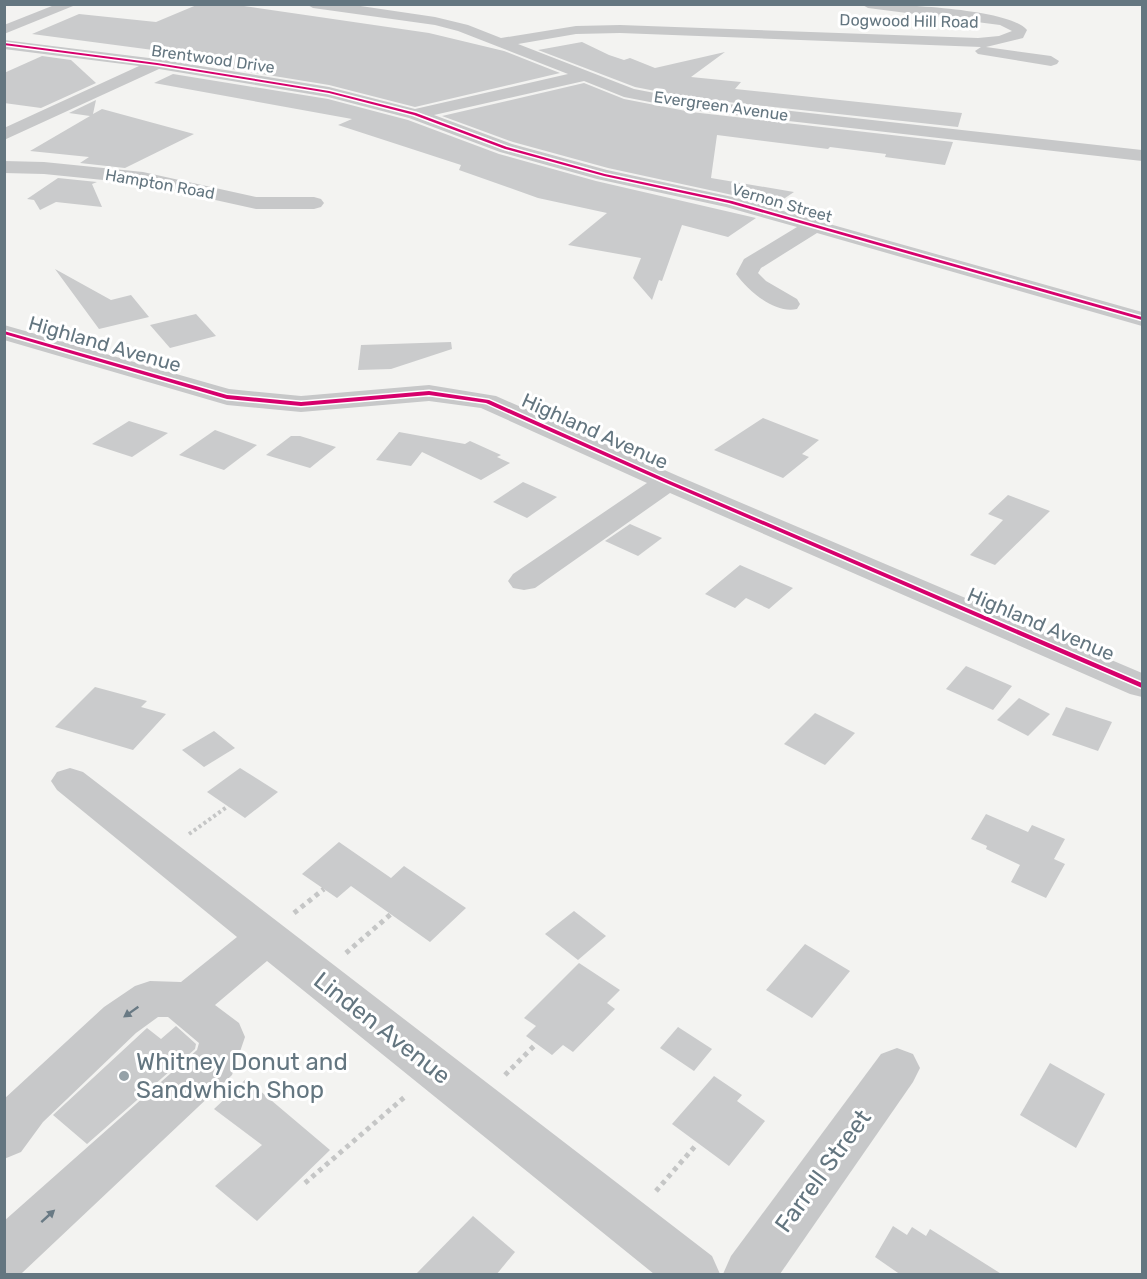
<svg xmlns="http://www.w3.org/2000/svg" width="1147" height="1279" font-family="Rubik,sans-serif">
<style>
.building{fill:#cacbcc}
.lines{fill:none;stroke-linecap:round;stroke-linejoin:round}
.path-far1{stroke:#c5c6c6;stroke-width:4;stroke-dasharray:3 3;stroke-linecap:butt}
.path{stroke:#c5c6c6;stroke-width:5;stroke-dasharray:4.5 4.5;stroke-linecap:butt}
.minor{fill:#c7c8c9;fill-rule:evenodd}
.cycleway-casing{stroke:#fff;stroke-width:3}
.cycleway{fill:#d6006c;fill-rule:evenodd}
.oneway{fill:#697a84}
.poi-dot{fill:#96a2a8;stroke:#fff;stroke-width:2}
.labels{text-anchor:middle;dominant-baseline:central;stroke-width:6;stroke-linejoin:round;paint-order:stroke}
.far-street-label{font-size:16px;fill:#647680;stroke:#fff}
.street-label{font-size:20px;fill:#647680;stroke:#fff}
.near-street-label{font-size:24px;fill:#647680;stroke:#fff}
.near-poi-label{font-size:24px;fill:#647680;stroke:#fff;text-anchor:start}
</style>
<rect width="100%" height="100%" fill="#f3f3f1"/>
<g class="building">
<path d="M199,4H230L429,33L504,51L560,73L415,107L329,85L195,63L206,57L32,34L79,14L156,22Z"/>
<path d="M582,42L609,55L624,60L630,58L655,68L725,52L691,77L741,82L735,89L962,113L958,127L691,98L635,87L538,50Z"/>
<path d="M42,56L71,60L96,83L41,108L4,103V73Z"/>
<path d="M173,74L328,99L408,120L499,154L596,181L756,218L728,237L682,225L662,281L659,280L652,300L633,278L641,258L568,245L607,213L538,198L459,170L461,165L338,125L352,119L154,83Z"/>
<path d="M584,83L624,99L691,112L953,142L945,165L885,157L886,154L830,147L828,149L717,135L711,178L794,192L773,206L737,196L608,168L513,142L442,116Z"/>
<path d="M96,100L93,114L102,109L194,134L125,168L80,163L89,157L30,151L90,116L69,113Z"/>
<path d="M58,178L97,182L92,184L102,207L56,202L40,210L34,200L27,199Z"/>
<path d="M55,269L111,300L131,295L149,317L99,329Z"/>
<path d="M196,314L216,336L170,348L150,325Z"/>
<path d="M451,342L452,349L391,369L358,370L361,345Z"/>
<path d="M763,418L819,440L802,454L809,457L783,478L714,450Z"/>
<path d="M129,421L168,433L132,457L92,444Z"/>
<path d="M215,430L257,445L224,470L179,455Z"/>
<path d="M399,432L465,444L470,441L501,455L497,457L510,463L481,480L422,452L411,466L376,460Z"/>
<path d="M291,436H300L336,447L310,468L266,455Z"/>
<path d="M523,482L557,497L527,518L493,502Z"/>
<path d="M1008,495L1050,511L995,565L970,555L1003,520L988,514Z"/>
<path d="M630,524L662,538L638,556L605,541Z"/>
<path d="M740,565L793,588L769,609L746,598L735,608L705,594Z"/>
<path d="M966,666L1012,686L993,710L946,689Z"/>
<path d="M95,687L147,701L141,707L166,714L133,750L55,727Z"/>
<path d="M1019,698L1050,714L1028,736L997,720Z"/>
<path d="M1066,707L1112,722L1098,751L1052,735Z"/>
<path d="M815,713L855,733L825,765L784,744Z"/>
<path d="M214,731L235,748L204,767L182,750Z"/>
<path d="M240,768L278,792L245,818L207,792Z"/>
<path d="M986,814L1028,832L1032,825L1065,839L1054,859L1065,864L1046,898L1011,882L1020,865L986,849L987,846L971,839Z"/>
<path d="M339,842L391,878L404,866L466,908L430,942L351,886L337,898L302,874Z"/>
<path d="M574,911L606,936L578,960L545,934Z"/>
<path d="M805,944L850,971L812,1018L766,990Z"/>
<path d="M579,963L620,990L607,1003L615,1009L573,1052L563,1045L552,1055L526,1036L536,1026L524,1018Z"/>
<path d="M176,1026L196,1044L195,1049L87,1144L53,1115L147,1028L161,1039Z"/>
<path d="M678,1027L712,1049L694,1071L660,1048Z"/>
<path d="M1050,1063L1105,1094L1076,1148L1020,1115Z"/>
<path d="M714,1076L742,1095L737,1101L765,1121L729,1166L672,1124Z"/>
<path d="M246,1079L330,1150L257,1221L215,1186L262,1145L214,1109Z"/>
<path d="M473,1216L515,1252L496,1275H415Z"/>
<path d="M893,1226L907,1235L912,1227L926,1236L930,1229L1003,1275H901L875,1257Z"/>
</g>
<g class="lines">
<path class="path-far1" d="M189,834L228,806"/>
<g class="path">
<path d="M294,913L324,889"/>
<path d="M346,953L391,914"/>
<path d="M505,1075L536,1044"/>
<path d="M305,1183L407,1095"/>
<path d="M656,1191L697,1144"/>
</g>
<g class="minor">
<path d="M57,4H78L4,34V25Z"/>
<path d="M306,4H347L435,17L468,25L501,38L576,26L620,25L978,38L999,36L1012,31L1000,25L868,8L861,4C892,4 1010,8 1027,30L1023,38L986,47L1051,56L1059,61L1057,64L1051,66L978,54L975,51L981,47L620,33L576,34L518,44L634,89L691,100L1142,150V161L691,110L624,97L584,81L434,115L512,144L607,170L737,198L1142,312V326L817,233L761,268L758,273L766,281L797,299L800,304L797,309C775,314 748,291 736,274L744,259L797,227L726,207L597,179L500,152L409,118L328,97L159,69L4,140V128L139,66L4,49V40L157,59L329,87L415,109L568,74L458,31L435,25L313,8Z"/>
<path d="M4,161L44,162L143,172L256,197H314L321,199L324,203L321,207L314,209H256L143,184L44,174L4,173Z"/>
<path d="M4,325L229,389L301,396L429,385L496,396L678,476L1142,673V697L1130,694L670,493L535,588L524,590L513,588L508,581L513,574L647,483L481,408L429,401L301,412L227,405L4,340Z"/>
<path d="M70,768L83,772L712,1256L720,1274H654L267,961L215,1005L239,1023L245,1037L232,1075L22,1273L4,1274V1221L197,1050L199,1043L168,1017H158L136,1033L43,1122L21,1152L4,1159V1099L104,1007L135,986L150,981L181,982L237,937L57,790L51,781L57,772Z"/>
<path d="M897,1048L913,1054L920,1068L913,1082L780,1274H723L731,1256L881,1054Z"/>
</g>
<g class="cycleway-casing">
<g id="cycleway">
<path d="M4,43L157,63L329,91L416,113L507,147L605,174L732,201L1142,317V320L729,203L604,176L505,149L414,115L329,93L157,65L4,45Z"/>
<path d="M4,331L227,395L301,402L429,391L489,400L670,481L1142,683V688L666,483L486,403L429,395L301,406L227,399L4,334Z"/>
</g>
</g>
<use href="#cycleway" class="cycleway"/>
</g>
<defs><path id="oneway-solid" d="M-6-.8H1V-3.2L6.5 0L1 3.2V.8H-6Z" transform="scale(1.5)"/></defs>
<g class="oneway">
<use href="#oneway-solid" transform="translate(131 1012) rotate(145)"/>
<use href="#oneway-solid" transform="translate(48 1216) rotate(-42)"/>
</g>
<circle class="poi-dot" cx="124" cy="1076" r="6"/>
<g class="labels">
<g class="far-street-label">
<text transform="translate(909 21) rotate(1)">Dogwood Hill Road</text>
<text transform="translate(213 59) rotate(8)">Brentwood Drive</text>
<text transform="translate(721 106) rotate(8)">Evergreen Avenue</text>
<text transform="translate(160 184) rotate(10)">Hampton Road</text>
<text transform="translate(782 203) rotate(16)">Vernon Street</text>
</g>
<g class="street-label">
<text transform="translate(105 344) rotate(16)">Highland Avenue</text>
<text transform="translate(595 431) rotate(24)">Highland Avenue</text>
<text transform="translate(1041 624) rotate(23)">Highland Avenue</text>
</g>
<g class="near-street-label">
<text transform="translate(382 1028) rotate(38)">Linden Avenue</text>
<text transform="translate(823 1171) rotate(-54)">Farrell Street</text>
</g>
<g class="near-poi-label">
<text x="136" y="1062">Whitney Donut and<tspan x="136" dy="28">Sandwhich Shop</tspan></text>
</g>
</g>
<rect width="1147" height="1279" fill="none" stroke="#647680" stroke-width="12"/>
</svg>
